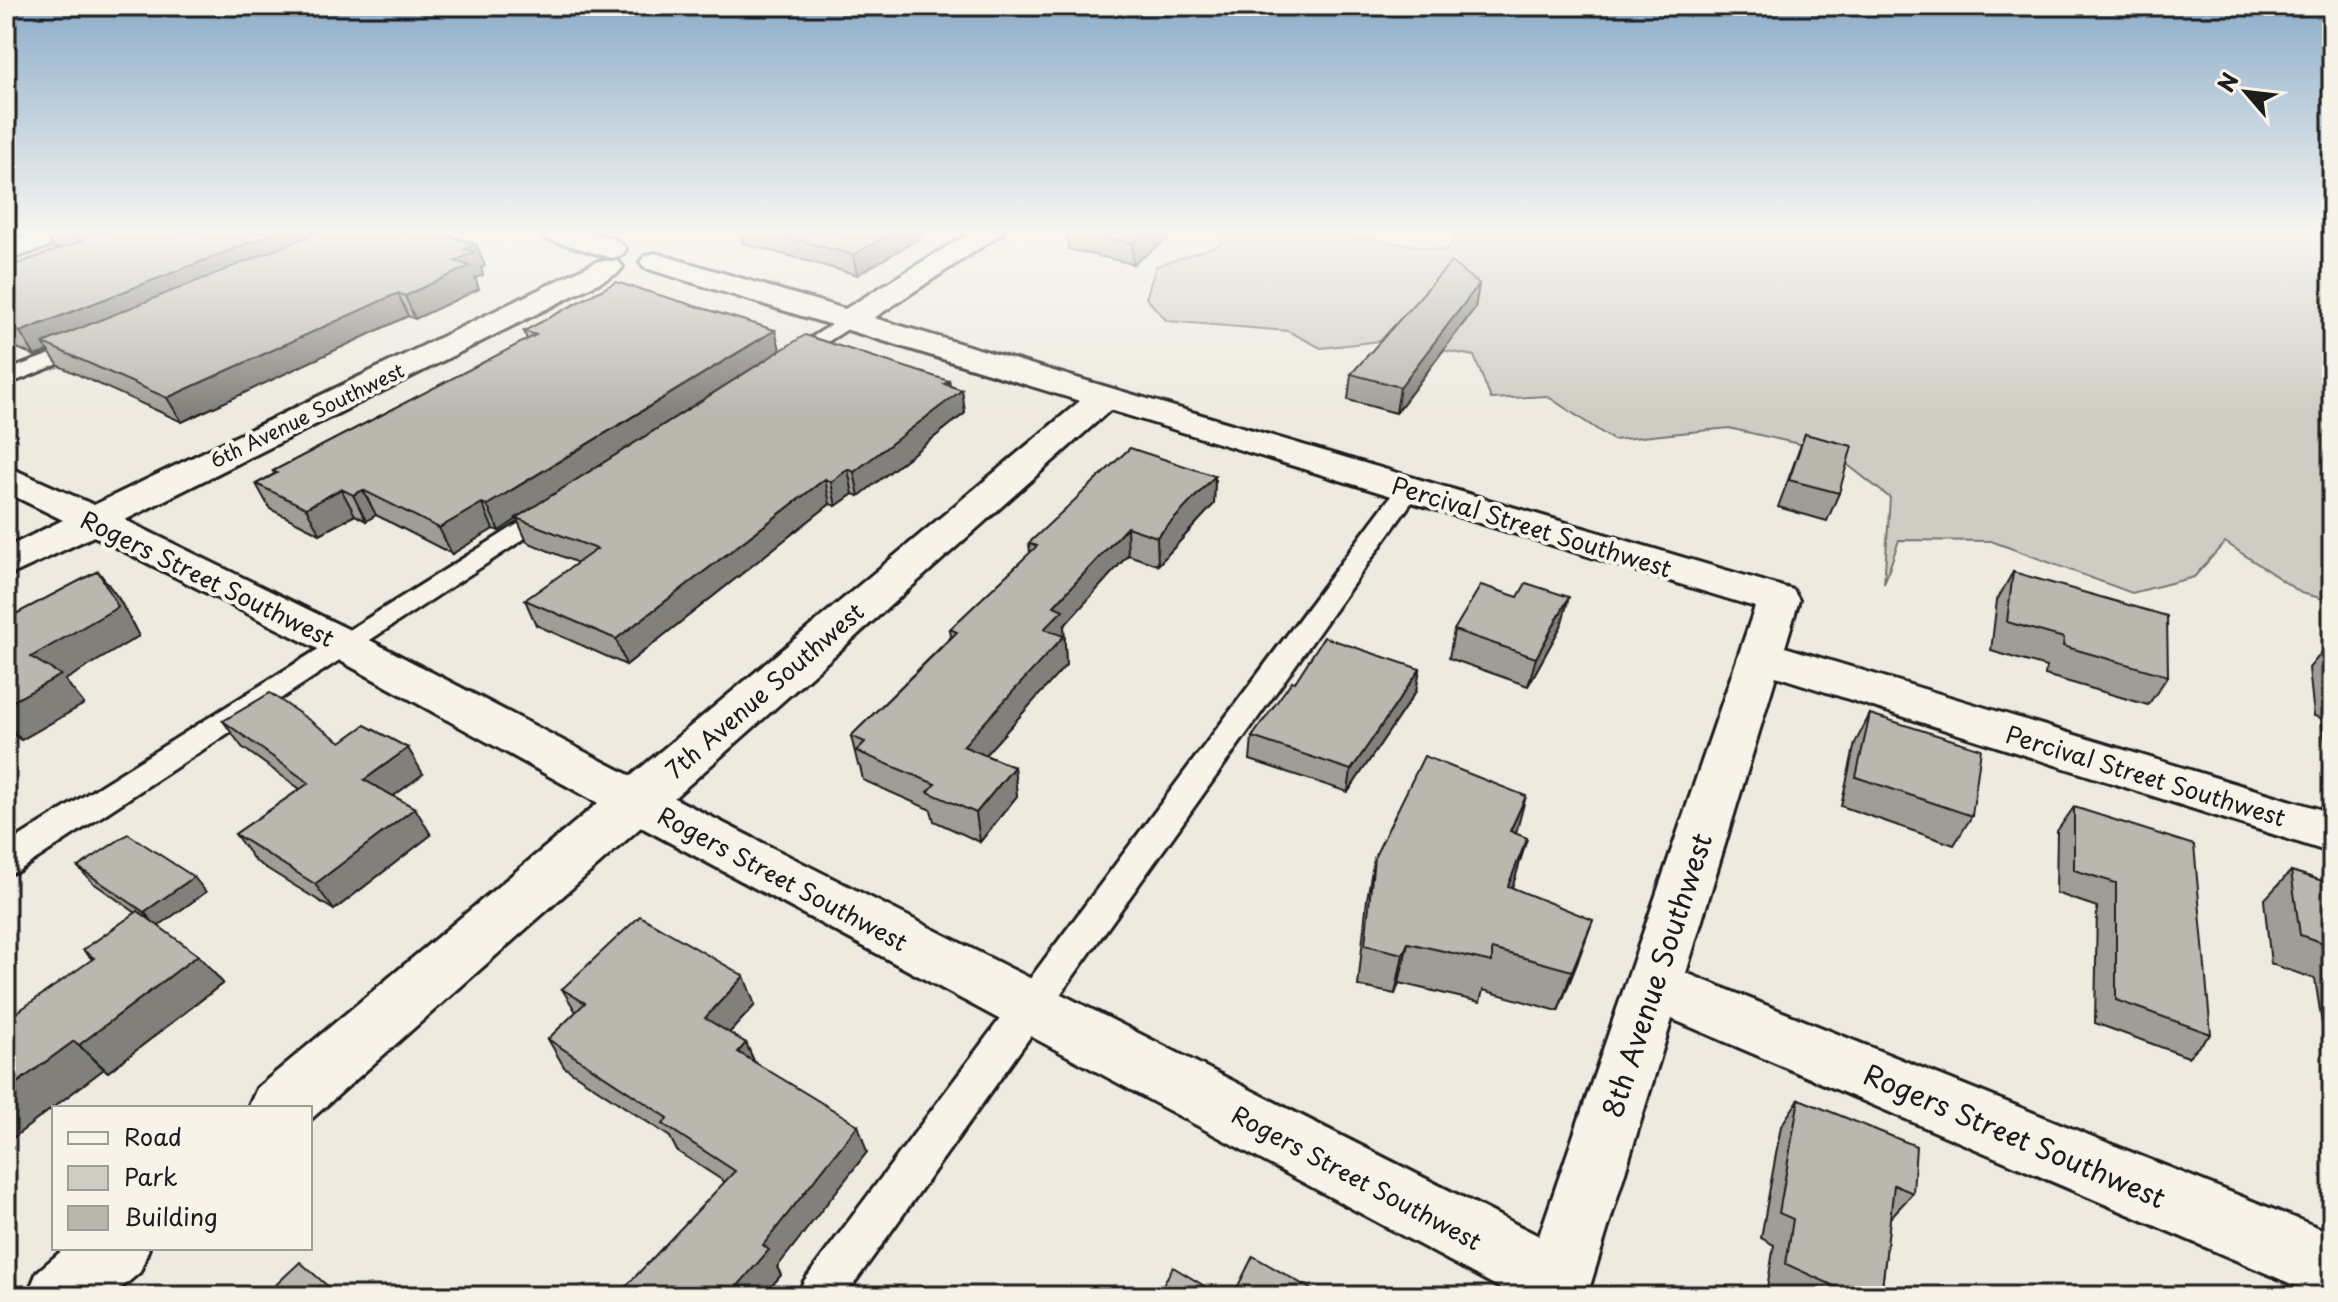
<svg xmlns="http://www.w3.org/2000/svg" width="2338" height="1302" font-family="'Playpen Sans',sans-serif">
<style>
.green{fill:#cfccc3;stroke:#767470;stroke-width:2}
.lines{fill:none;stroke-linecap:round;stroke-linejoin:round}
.lane-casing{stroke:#1c1c1c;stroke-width:6}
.street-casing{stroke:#1c1c1c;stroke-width:6}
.lane{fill:#f7f3e8;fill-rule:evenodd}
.street{fill:#f7f3e8;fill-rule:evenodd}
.wall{fill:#a09d96;stroke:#1c1c1c;stroke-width:2}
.shaded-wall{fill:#82807a;stroke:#1c1c1c;stroke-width:2}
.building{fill:#bab7af;stroke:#1c1c1c;stroke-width:2}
.labels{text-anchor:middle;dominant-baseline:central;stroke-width:8;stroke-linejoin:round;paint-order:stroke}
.far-street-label{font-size:20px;fill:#1c1c1c;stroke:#f7f3e8}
.street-label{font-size:24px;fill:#1c1c1c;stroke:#f7f3e8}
.near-street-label{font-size:28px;fill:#1c1c1c;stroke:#f7f3e8}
</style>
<rect width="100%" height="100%" fill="#eeeae0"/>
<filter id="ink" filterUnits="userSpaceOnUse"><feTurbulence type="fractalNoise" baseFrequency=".0125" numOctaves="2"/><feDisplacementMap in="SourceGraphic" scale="16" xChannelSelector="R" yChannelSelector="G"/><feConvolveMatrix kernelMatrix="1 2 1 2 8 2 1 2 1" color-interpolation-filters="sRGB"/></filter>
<g filter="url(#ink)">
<path class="green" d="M1219,232H1328L1446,251L1459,232H2332V601L2301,593L2225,542L2194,577L2132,593L1991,541L1899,540L1884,584L1890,498L1830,451L1729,428L1613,440L1547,396L1491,399L1474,356L1388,340L1321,348L1288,331L1167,321L1146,298L1156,266L1222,244Z"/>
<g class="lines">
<g class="lane-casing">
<g id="lane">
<path d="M847,315L857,321L854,325L794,363H780L777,359Z"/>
<path d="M87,340L94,342L97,346L94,350L6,385V371Z"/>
<path d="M1409,482L1421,489L845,1296H797L804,1281L1400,484Z"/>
<path d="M553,502L565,509L562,514L18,871L6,875V845Z"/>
</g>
</g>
<g class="street-casing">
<g id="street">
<path d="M37,232H77L73,238L6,261V242Z"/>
<path d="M540,232C562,231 613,230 626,249L622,255L612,258L544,238Z"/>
<path d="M971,232H1004L874,318L1793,590L1799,600L1785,647L2332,813V853L1776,676L1686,973L2332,1233V1296L2308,1291L1672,1019L1587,1296H1515L641,827L310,1120V1108H248L257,1088L598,803L328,654L94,536L6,577V548L63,520L6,492V466L94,505L598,261H618L623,267L618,273L125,520L358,634L631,776L1080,401L645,268L640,262L645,256L655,253L845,309ZM1110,410L1755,607L1539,1236L674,798Z"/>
<path d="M65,1248H149L140,1272L112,1296H27L37,1272Z"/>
</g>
</g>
<use href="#lane" class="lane"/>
<use href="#street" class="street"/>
</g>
<g class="wall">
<path d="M44,232H437L476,244L485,266L481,268L483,275L475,278L479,289L415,319L408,316L182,422L59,366L48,351L35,356L6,343V268L58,250L54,248Z"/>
<path d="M741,232H930L857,275L743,243Z"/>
<path d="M1067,232H1177L1133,264L1068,249Z"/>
<path d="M1479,284L1475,308L1396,413L1348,400L1351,374Z"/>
<path d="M524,331L780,351L949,381L950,386L962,390L965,413L859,496L853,494L836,506L830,504L626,665L536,625L525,600L578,563L527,542L517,519L499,531L493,529L452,554L376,515L366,521L355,515L320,534L270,509L256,484L274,474L273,471L527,340Z"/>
<path d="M1805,434L1839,493L1827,521L1778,507Z"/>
<path d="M1215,476L1214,504L1158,565L1128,555L1064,626L1066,665L985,755L1014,767L1017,796L980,842L934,821L931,810L863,780L860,766L858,765L851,736L951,637L950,629L1030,553L1029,543Z"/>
<path d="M98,571L119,599L139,636L65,680L84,704L21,740L6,730V619Z"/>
<path d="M2013,572L2168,676L2148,705L2045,675L2046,667L1991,651L1997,600Z"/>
<path d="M1561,626L1528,686L1449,658L1454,630Z"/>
<path d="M2332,640V747L2326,746L2321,718L2314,716L2309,668Z"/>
<path d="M1420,669L1416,691L1348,792L1250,760L1252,737L1295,682Z"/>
<path d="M1870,714L1972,816L1954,845L1841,806L1855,743Z"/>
<path d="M223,721L341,742L423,774L393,796L431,835L334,910L255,861L235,834L300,789L242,747Z"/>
<path d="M2074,807L2211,1034L2188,1057L2095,1023L2097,907L2056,893L2057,831Z"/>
<path d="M1516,834L1527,838L1512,887L1578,961L1558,1011L1483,990L1480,1002L1399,983L1395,994L1358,986L1367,899L1374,858Z"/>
<path d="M78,867L206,892L158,926L198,955L223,983L108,1072L104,1069L6,1143L93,960L83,950L136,913L92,882Z"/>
<path d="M2291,871L2332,884V1087L2315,979L2271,964L2264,900Z"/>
<path d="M562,989L755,1005L729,1033L746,1043L754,1061L867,1152L777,1267L781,1275L763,1296H617L725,1182L677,1151L670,1137L564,1067L548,1039L576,1012Z"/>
<path d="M1799,1099L1913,1193L1890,1218L1881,1296H1783L1767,1288L1774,1245L1761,1238L1781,1126Z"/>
</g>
<g class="shaded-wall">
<path d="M277,232H342L43,343L48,351L35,356L20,332Z"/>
<path d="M894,232H930L857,275L853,255Z"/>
<path d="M1149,232H1177L1133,264L1132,243Z"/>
<path d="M476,244L485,266L481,268L483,275L475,278L479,289L415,319L405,296L455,261L465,249Z"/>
<path d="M1479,284L1475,308L1396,413L1400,387Z"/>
<path d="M398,293L408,316L182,422L167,398Z"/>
<path d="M775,330L781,353L516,518L517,519L499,531L487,505Z"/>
<path d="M949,381L951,398L962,390L965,413L859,496L854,472L944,384Z"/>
<path d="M848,469L853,494L836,506L831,482Z"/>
<path d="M1215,476L1214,504L1158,565L1157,537Z"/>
<path d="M825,479L830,504L626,665L616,639Z"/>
<path d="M341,489L355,515L320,534L306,508Z"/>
<path d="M363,490L376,515L366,521L353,495Z"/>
<path d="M482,503L493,529L452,554L439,528Z"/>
<path d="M1127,527L1128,555L1064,626L1066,665L967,775L963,746L1044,629L1054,606Z"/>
<path d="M98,571L119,599L139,636L65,680L84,704L21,740L6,723V705L31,657Z"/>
<path d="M1569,597L1561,626L1528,686L1536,658Z"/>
<path d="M1420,669L1416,691L1348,792L1351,770Z"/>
<path d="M408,748L423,774L380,806L364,780Z"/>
<path d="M1014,767L1017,796L980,842L976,813Z"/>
<path d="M1526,796L1515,837L1510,831Z"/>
<path d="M415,808L431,835L334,910L315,884Z"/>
<path d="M1527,838L1515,879L1497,927L1508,886Z"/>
<path d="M194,877L206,892L157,927L144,912Z"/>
<path d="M1593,920L1578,961L1558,1011L1572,971Z"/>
<path d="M1408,943L1399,983L1395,994L1403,954Z"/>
<path d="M198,955L223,983L108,1072L79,1045Z"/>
<path d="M744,976L755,1005L717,1046L705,1018Z"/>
<path d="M74,1041L104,1069L6,1143V1091Z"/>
<path d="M746,1043L758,1071L738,1052Z"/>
<path d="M858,1125L867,1152L777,1267L781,1275L763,1296H729L763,1245Z"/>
</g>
<g class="building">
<path d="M55,232H277L20,332L6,326V268L81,241Z"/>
<path d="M319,232H436L476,244L465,249L474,252L455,261L470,266L405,296L398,293L167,398L43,343Z"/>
<path d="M769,232H894L853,255Z"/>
<path d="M1080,232H1149L1132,243Z"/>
<path d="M1451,262L1479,284L1400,387L1351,374Z"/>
<path d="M616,282L775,330L487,505L482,503L439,528L363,490L353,495L341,489L306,508L256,484L277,473L273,471L536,335L524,331Z"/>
<path d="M805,335L949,381L944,384L962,390L854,472L848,469L831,482L825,479L616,639L525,600L597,549L516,518Z"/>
<path d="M1805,434L1852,446L1839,493L1789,480Z"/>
<path d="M1130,448L1215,476L1157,537L1127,527L1054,606L1063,610L1044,629L1064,636L963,746L1014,767L976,813L928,792L935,784L856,751L865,742L851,736L957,632L950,629L1037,546L1029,543Z"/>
<path d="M98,571L118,607L31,657L61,675L6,705V619Z"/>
<path d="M2013,572L2167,616L2168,676L2063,646L2064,638L2007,622Z"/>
<path d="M1526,583L1569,597L1536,658L1454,630L1481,585L1518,597Z"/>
<path d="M1324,637L1420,669L1351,770L1252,737L1292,681L1295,682Z"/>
<path d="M270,693L341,742L365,725L408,748L364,780L415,808L315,884L235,834L309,783L223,721Z"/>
<path d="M1870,714L1981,749L1972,816L1856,777Z"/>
<path d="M1424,756L1526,796L1510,831L1527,838L1508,886L1593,920L1572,971L1492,949V962L1408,943L1403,954L1365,945L1374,858Z"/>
<path d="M2074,807L2194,845L2211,1034L2116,1000V883L2074,870Z"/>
<path d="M128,834L194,877L144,912L78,867Z"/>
<path d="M2291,871L2332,884V946L2300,935Z"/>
<path d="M138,911L198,955L79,1045L74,1041L6,1091V1020L94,958L83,950Z"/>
<path d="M640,916L744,976L705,1018L746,1043L738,1052L858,1125L763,1245L769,1250L729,1296H617L735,1171L663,1124L668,1118L548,1039L585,1003L562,989Z"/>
<path d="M1799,1099L1916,1146L1913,1193L1894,1185L1881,1296H1856L1786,1264L1793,1219L1779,1213Z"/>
<path d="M1253,1256L1314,1291L1312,1296H1233Z"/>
<path d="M300,1262L339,1296H264Z"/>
<path d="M1173,1267L1221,1296H1157Z"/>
</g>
</g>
<linearGradient id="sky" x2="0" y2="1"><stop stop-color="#8dadca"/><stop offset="0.56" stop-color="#f7f6f1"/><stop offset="1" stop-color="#f7f6f1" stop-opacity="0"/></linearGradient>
<rect width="2338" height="414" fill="url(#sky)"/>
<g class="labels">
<g class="far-street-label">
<text transform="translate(307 415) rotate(-26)">6th Avenue Southwest</text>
</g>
<g class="street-label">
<text transform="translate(1532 526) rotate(17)">Percival Street Southwest</text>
<text transform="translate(208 578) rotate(26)">Rogers Street Southwest</text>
<text transform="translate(764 690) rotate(-41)">7th Avenue Southwest</text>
<text transform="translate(2146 775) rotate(17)">Percival Street Southwest</text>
<text transform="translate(783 878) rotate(28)">Rogers Street Southwest</text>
<text transform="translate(1357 1177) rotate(28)">Rogers Street Southwest</text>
</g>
<g class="near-street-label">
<text transform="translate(1656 975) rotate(-72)">8th Avenue Southwest</text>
<text transform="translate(2015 1135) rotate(23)">Rogers Street Southwest</text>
</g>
</g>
<rect width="2338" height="1302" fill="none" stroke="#f7f3e8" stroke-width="32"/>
<rect x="16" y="16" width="2306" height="1270" fill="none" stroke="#1c1c1c" stroke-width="3" filter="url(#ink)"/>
<rect x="52" y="1106" width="260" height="144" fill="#f7f3e8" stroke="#9f9d96" stroke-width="2"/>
<rect x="68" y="1132" width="40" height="12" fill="#f7f3e8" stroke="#9f9d96" stroke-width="2"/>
<text x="124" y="1146" font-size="24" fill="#1c1c1c">Road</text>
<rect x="68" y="1166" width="40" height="24" fill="#cfccc3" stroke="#9f9d96" stroke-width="2"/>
<text x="124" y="1186" font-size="24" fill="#1c1c1c">Park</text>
<rect x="68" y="1206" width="40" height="24" fill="#bab7af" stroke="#9f9d96" stroke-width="2"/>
<text x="124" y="1226" font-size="24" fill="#1c1c1c">Building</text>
<g transform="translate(2246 92) rotate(298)" stroke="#f7f3e8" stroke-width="6" paint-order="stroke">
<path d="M0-6L14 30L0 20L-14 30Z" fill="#1c1c1c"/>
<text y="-12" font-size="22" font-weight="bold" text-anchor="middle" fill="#1c1c1c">N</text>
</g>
</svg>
